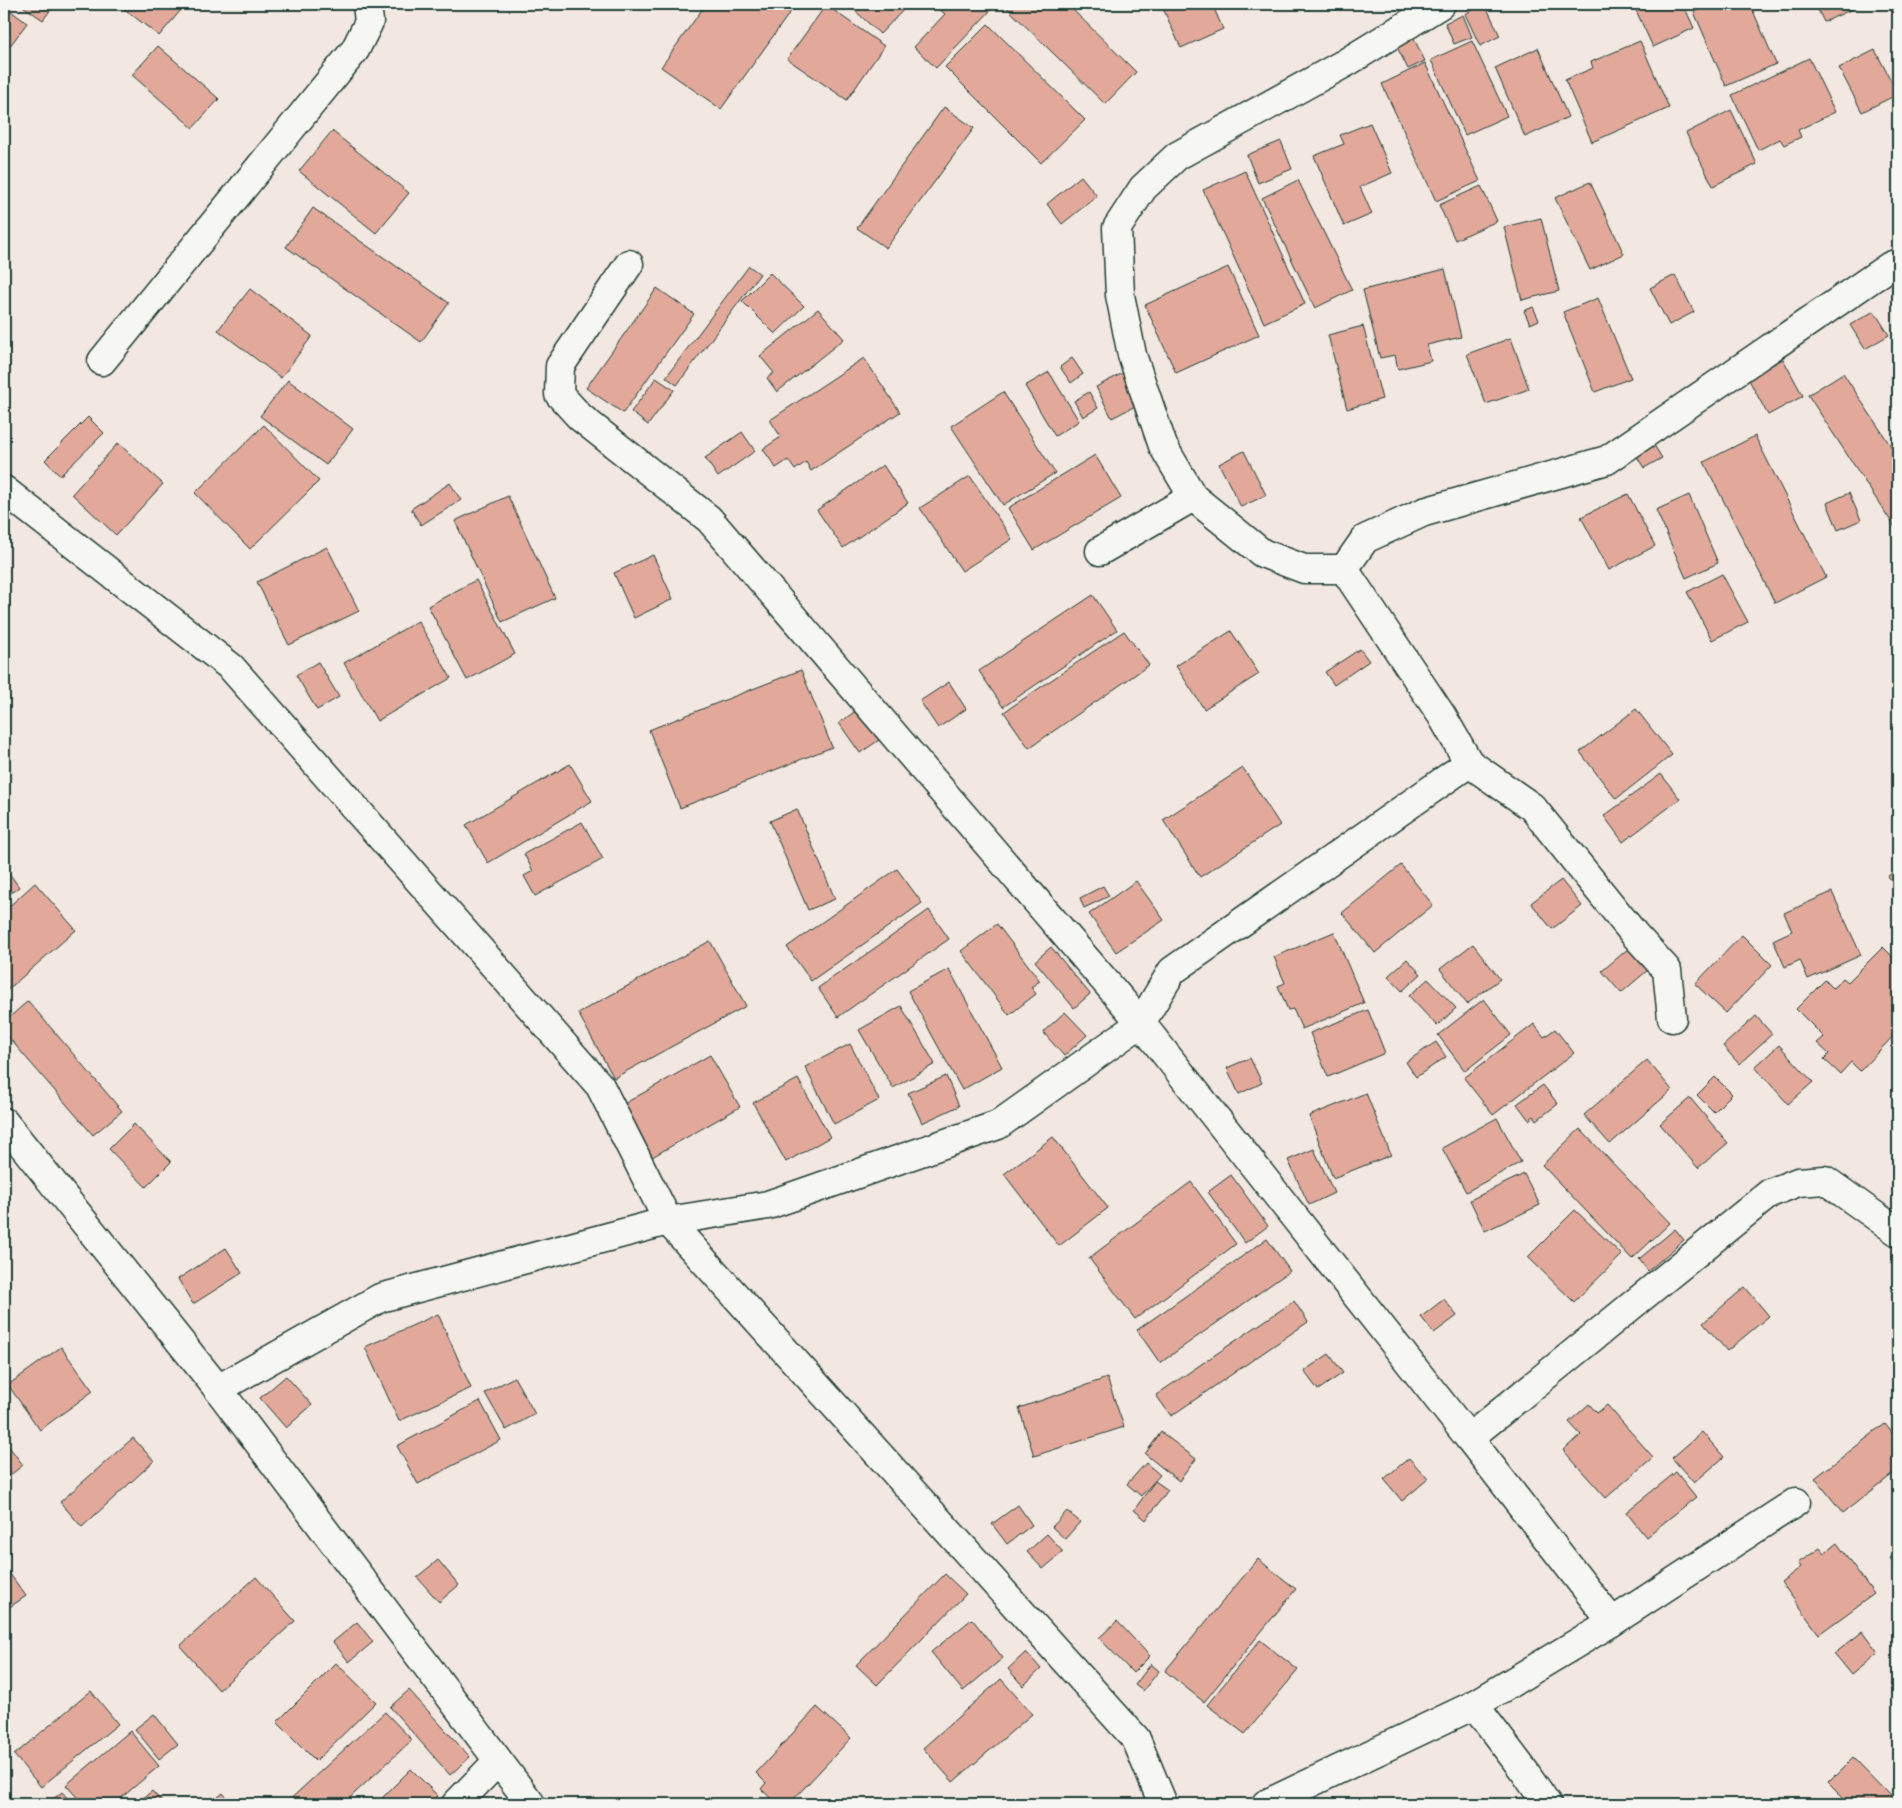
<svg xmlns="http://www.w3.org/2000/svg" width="1902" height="1808" font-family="'Shantell Sans',sans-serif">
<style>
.building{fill:#e2a99b;stroke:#1f3d34}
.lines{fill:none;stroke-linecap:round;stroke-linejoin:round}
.minor-casing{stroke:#1f3d34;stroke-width:31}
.minor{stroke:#f6f6f2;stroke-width:28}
</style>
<rect width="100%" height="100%" fill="#f2e7e1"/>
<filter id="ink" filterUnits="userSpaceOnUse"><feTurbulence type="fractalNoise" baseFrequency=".02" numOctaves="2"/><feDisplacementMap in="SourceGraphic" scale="10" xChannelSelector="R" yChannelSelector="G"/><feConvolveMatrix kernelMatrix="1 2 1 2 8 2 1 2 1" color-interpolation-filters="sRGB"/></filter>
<g filter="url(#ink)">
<g class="building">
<path d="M20,4H55L43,20Z"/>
<path d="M118,4H186L159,36Z"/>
<path d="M706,4H796L721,109L661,67Z"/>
<path d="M848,4H909L880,34Z"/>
<path d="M946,4H986L992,9L936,68L914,47L945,14L940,10Z"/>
<path d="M1003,4H1067L1136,72L1105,104Z"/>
<path d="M1161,4H1212L1223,29L1181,48Z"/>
<path d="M1485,4L1500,36L1480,46L1465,14Z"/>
<path d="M1633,4H1683L1694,28L1653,47Z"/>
<path d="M1713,4H1750L1776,64L1726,86L1694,12Z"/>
<path d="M1815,4H1863L1824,22Z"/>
<path d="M826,5L884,46L847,100L787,59Z"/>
<path d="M4,6L27,23L4,54Z"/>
<path d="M1463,15L1472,37L1454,44L1445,23Z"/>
<path d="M988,24L1085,120L1041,163L945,67Z"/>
<path d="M1413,37L1425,61L1408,69L1396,45Z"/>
<path d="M1472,41L1507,116L1465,135L1431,60Z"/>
<path d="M1640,41L1669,108L1592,142L1565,80L1593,68L1591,62Z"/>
<path d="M158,46L219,99L193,128L132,75Z"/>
<path d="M1538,48L1568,117L1525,137L1495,68Z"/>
<path d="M1875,50L1898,94L1862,112L1839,68Z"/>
<path d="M1809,58L1835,112L1798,130L1801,137L1784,145L1780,139L1758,150L1732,95Z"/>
<path d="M1425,63L1480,181L1436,201L1382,84Z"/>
<path d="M944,107L974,128L886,248L857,228Z"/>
<path d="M1731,110L1757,164L1713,186L1686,133Z"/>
<path d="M1370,123L1392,173L1360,187L1372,214L1344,226L1314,156L1344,144L1340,135Z"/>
<path d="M332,131L409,193L376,233L299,171Z"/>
<path d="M1281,141L1292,169L1258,183L1247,155Z"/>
<path d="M1245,171L1305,304L1264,323L1203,190Z"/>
<path d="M1081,176L1097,196L1062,224L1047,204Z"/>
<path d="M1298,180L1352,290L1315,308L1262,198Z"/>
<path d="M1590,182L1624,254L1590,270L1555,198Z"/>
<path d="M1481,186L1497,221L1455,240L1439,205Z"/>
<path d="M313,208L449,303L421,342L286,247Z"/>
<path d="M1541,218L1559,291L1522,300L1504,227Z"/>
<path d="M749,266L760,274L677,385L666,377Z"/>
<path d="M1228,267L1259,335L1176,373L1145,305Z"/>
<path d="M1445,269L1461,337L1427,345L1431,361L1398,369L1395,355L1380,358L1363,290Z"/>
<path d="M770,273L804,306L775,334L742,301Z"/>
<path d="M1675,275L1694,312L1669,325L1650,288Z"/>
<path d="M657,288L694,314L623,413L586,388Z"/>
<path d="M250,289L312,336L281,378L218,330Z"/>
<path d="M1598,298L1631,378L1595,392L1563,312Z"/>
<path d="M1533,307L1539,320L1530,324L1524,311Z"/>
<path d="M818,309L844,339L777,392L767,378L774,373L760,356Z"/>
<path d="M1874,311L1889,335L1865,349L1850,325Z"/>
<path d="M1363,326L1382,399L1347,409L1328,335Z"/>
<path d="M1511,338L1529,389L1486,404L1467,354Z"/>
<path d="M864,358L900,412L811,471L806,462L795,470L788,460L776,468L763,449L781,437L770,420Z"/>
<path d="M1072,358L1083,374L1071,383L1060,367Z"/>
<path d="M1783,359L1803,396L1768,415L1748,378Z"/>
<path d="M1049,372L1079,421L1055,436L1025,386Z"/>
<path d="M1123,373L1139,404L1112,418L1096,387Z"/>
<path d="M1843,373L1898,457V528L1896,529L1808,395Z"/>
<path d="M656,378L674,390L648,425L631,412Z"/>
<path d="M288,380L353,429L326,465L260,416Z"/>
<path d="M1003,392L1055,473L1003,505L951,426Z"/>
<path d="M1089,392L1098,408L1083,417L1074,401Z"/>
<path d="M88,417L104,433L60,476L45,460Z"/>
<path d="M264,425L319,481L250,549L195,493Z"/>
<path d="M742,432L755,451L718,477L705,458Z"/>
<path d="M1755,436L1826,577L1775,603L1704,462Z"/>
<path d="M118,443L163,484L116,535L72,494Z"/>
<path d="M1654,445L1662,458L1644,468L1636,455Z"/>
<path d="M1244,451L1266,495L1241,507L1219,464Z"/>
<path d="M1095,455L1121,498L1034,550L1008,508Z"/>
<path d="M883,465L908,503L843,548L817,510Z"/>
<path d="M970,476L1012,539L962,571L920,508Z"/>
<path d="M450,483L461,500L421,525L411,509Z"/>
<path d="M1849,493L1861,520L1838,530L1827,503Z"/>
<path d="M1628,494L1655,546L1609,570L1581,517Z"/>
<path d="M1689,495L1718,563L1686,578L1656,510Z"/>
<path d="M508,496L555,598L502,622L455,521Z"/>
<path d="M327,547L359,611L289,645L257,582Z"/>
<path d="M653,555L673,599L634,618L614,573Z"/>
<path d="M1722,574L1748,622L1712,640L1687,592Z"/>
<path d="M476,580L515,654L467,680L428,606Z"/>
<path d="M1093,595L1117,630L1003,707L979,671Z"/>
<path d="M418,621L451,678L377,721L344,663Z"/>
<path d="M1124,631L1149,665L1029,748L1004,712Z"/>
<path d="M1231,631L1259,674L1204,709L1176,666Z"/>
<path d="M1360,649L1369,661L1334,685L1325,672Z"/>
<path d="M318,662L339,697L317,710L296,675Z"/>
<path d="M801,670L832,747L680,808L649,730Z"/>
<path d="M949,682L966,709L938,728L920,701Z"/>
<path d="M1636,709L1672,755L1616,799L1580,752Z"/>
<path d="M857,710L879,740L860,753L839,723Z"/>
<path d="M570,764L592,801L488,863L466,825Z"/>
<path d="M1243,768L1280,825L1200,877L1163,820Z"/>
<path d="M1661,774L1680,799L1623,842L1604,816Z"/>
<path d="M797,809L835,899L808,910L770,821Z"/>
<path d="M582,822L603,859L535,896L524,876L533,871L524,854Z"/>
<path d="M1401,865L1433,905L1375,953L1342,913Z"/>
<path d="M4,866L19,887L4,898Z"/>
<path d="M897,869L922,903L811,981L787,947Z"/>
<path d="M1898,869V890L1888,876Z"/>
<path d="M1561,880L1582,906L1552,929L1531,903Z"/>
<path d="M1136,881L1164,920L1116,952L1089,914Z"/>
<path d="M35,883L76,930L4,993V911Z"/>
<path d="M1103,886L1109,896L1084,908L1080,898Z"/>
<path d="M1832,892L1861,955L1808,979L1800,960L1785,967L1773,940L1792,931L1784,913Z"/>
<path d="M929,910L949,939L838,1017L818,988Z"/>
<path d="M997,924L1040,981L1031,987L1036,994L1009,1015L961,951Z"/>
<path d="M1334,932L1364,1003L1302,1029L1293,1009L1288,1010L1278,986L1285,983L1274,957Z"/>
<path d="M1742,935L1772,965L1726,1013L1695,984Z"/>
<path d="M710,941L746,1006L614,1078L578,1013Z"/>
<path d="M1473,944L1500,979L1467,1004L1440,969Z"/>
<path d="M1051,947L1090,994L1074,1008L1035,961Z"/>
<path d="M1883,947L1898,962V1031L1860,1071L1851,1062L1840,1074L1824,1059L1829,1054L1817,1043L1824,1037L1796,1009L1825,980L1833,988L1843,978L1848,982Z"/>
<path d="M1629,948L1648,970L1621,993L1602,971Z"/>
<path d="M1407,959L1421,974L1402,991L1388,976Z"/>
<path d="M949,969L1002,1067L962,1090L908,991Z"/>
<path d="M1428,979L1456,1008L1437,1026L1409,996Z"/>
<path d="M1484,999L1511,1035L1465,1071L1438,1035Z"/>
<path d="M28,1001L122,1111L93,1135L4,1032V1022Z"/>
<path d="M901,1006L935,1064L893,1088L859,1030Z"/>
<path d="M1368,1010L1385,1053L1328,1077L1310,1033Z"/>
<path d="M1065,1012L1087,1035L1064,1056L1043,1032Z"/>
<path d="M1756,1016L1772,1034L1739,1064L1723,1046Z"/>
<path d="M1534,1024L1544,1037L1555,1029L1574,1053L1493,1115L1464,1078Z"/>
<path d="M1436,1042L1446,1057L1416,1077L1406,1062Z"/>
<path d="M850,1044L879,1100L834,1124L805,1067Z"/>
<path d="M1779,1045L1813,1082L1788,1104L1755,1067Z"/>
<path d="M710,1055L740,1107L645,1161L615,1109Z"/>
<path d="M1250,1058L1262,1083L1239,1094L1227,1068Z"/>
<path d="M1647,1060L1672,1090L1610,1144L1584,1115Z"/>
<path d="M946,1076L959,1106L922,1123L908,1093Z"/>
<path d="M1715,1077L1732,1094L1714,1112L1697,1095Z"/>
<path d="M798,1079L830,1137L786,1162L753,1103Z"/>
<path d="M1543,1085L1558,1104L1537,1120L1534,1116L1529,1120L1517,1104Z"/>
<path d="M1366,1093L1391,1155L1333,1178L1309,1116Z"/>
<path d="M1690,1098L1728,1143L1698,1168L1660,1124Z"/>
<path d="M1497,1118L1521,1162L1466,1192L1442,1148Z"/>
<path d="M134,1124L171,1162L146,1187L109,1149Z"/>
<path d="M1580,1129L1670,1223L1632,1259L1542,1165Z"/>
<path d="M1053,1137L1108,1208L1059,1246L1004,1174Z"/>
<path d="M1314,1149L1334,1193L1309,1205L1288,1160Z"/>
<path d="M1524,1174L1540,1205L1485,1231L1470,1200Z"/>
<path d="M1231,1175L1268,1226L1245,1243L1208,1192Z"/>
<path d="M1191,1182L1236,1244L1135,1319L1089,1258Z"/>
<path d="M1575,1210L1622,1255L1574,1302L1528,1257Z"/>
<path d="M1675,1229L1684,1240L1648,1271L1639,1259Z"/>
<path d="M1267,1239L1290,1271L1160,1363L1137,1330Z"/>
<path d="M226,1248L242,1273L193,1304L178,1279Z"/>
<path d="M1745,1287L1769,1316L1727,1351L1703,1323Z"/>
<path d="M1444,1299L1457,1316L1434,1333L1421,1317Z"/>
<path d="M1294,1301L1308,1322L1171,1416L1156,1395Z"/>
<path d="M438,1314L471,1388L399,1421L365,1347Z"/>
<path d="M61,1347L93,1391L40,1430L8,1385Z"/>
<path d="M1329,1354L1343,1373L1318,1390L1304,1371Z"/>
<path d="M286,1376L312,1405L286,1428L260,1398Z"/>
<path d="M514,1377L535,1414L506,1430L485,1393Z"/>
<path d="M1107,1378L1124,1427L1034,1456L1019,1408Z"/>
<path d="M480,1401L501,1440L418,1484L397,1446Z"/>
<path d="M1589,1404L1597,1413L1607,1405L1653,1457L1606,1498L1563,1450L1581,1435L1569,1422Z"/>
<path d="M1885,1424L1898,1440V1470L1843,1513L1815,1478Z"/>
<path d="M1161,1432L1196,1459L1179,1481L1145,1454Z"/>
<path d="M1702,1432L1724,1457L1694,1483L1672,1458Z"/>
<path d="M133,1438L154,1461L82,1527L60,1502Z"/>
<path d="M4,1440L23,1465L4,1480Z"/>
<path d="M1409,1458L1428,1479L1402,1501L1384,1479Z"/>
<path d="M1146,1463L1160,1475L1141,1496L1127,1484Z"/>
<path d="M1676,1472L1696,1497L1646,1537L1626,1512Z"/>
<path d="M1155,1481L1168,1490L1146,1520L1134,1510Z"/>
<path d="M1018,1505L1032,1525L1007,1544L992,1524Z"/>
<path d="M1067,1511L1080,1522L1065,1539L1052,1527Z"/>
<path d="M1047,1534L1063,1552L1043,1569L1027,1552Z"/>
<path d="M1837,1543L1874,1594L1819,1634L1781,1582L1801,1567L1798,1563L1820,1548L1824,1553Z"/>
<path d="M1898,1552V1569L1890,1558Z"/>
<path d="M1258,1559L1296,1589L1204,1702L1165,1671Z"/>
<path d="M438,1560L459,1585L439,1602L417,1577Z"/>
<path d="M4,1566L26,1596L4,1611Z"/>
<path d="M945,1574L966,1594L877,1685L856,1665Z"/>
<path d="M256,1577L295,1621L219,1690L180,1646Z"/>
<path d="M972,1619L1003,1658L963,1691L931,1652Z"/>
<path d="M1117,1621L1150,1656L1133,1673L1099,1638Z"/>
<path d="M357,1622L373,1642L349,1662L333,1642Z"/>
<path d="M1862,1632L1878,1653L1851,1675L1834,1654Z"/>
<path d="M1260,1640L1298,1670L1245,1734L1207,1705Z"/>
<path d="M1026,1652L1041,1669L1023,1686L1008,1669Z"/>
<path d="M336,1663L376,1702L316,1761L277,1722Z"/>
<path d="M1151,1664L1159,1671L1143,1691L1135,1685Z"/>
<path d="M1001,1679L1032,1714L953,1782L923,1748Z"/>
<path d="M409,1690L470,1757L450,1775L390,1707Z"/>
<path d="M91,1691L118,1724L41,1787L14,1755Z"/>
<path d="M817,1707L851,1738L789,1804H777L761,1789L766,1783L756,1773Z"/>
<path d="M385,1712L412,1740L343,1804H285Z"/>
<path d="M154,1714L178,1744L159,1759L135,1729Z"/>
<path d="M130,1731L159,1766L114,1804H83L66,1785Z"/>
<path d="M1853,1758L1898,1804H1849L1828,1783Z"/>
<path d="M411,1769L438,1796L429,1804H376Z"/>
<path d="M152,1791L164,1804H136Z"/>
<path d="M62,1792L73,1804H47Z"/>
<path d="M223,1793L232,1804H210Z"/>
</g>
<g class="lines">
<g class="minor-casing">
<g id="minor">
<path d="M629,264L560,366L559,394L580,417L709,519L1141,1023L1469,1438L1770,1193L1798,1182L1825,1180L1898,1232"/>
<path d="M102,361L355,50L369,22L367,4"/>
<path d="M4,490L231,667L600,1086L668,1221L1136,1739L1163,1804"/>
<path d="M1193,497L1163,446L1132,355L1120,295L1117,228L1143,188L1177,156L1347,62L1441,4"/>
<path d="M1100,551L1193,497L1262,553L1304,569H1344L1365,539L1424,512L1607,460L1890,266L1898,263"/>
<path d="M1469,763L1532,807L1635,935L1667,970L1672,1018"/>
<path d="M4,1122L218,1389L531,1804"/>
<path d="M218,1389L380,1298L668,1221L768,1205L998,1125L1141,1023L1172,971L1469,763L1442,716L1344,569"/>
<path d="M1469,1438L1612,1622L1796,1502"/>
<path d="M1474,1705L1612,1622"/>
<path d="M456,1804L498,1761"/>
<path d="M1266,1804L1474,1705L1525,1772L1547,1804"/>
</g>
</g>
<use href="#minor" class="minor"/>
</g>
</g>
<rect width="1902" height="1808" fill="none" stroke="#f6f6f2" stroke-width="20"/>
<rect x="10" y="10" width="1882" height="1788" fill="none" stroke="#1f3d34" stroke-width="2" filter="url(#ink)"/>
</svg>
